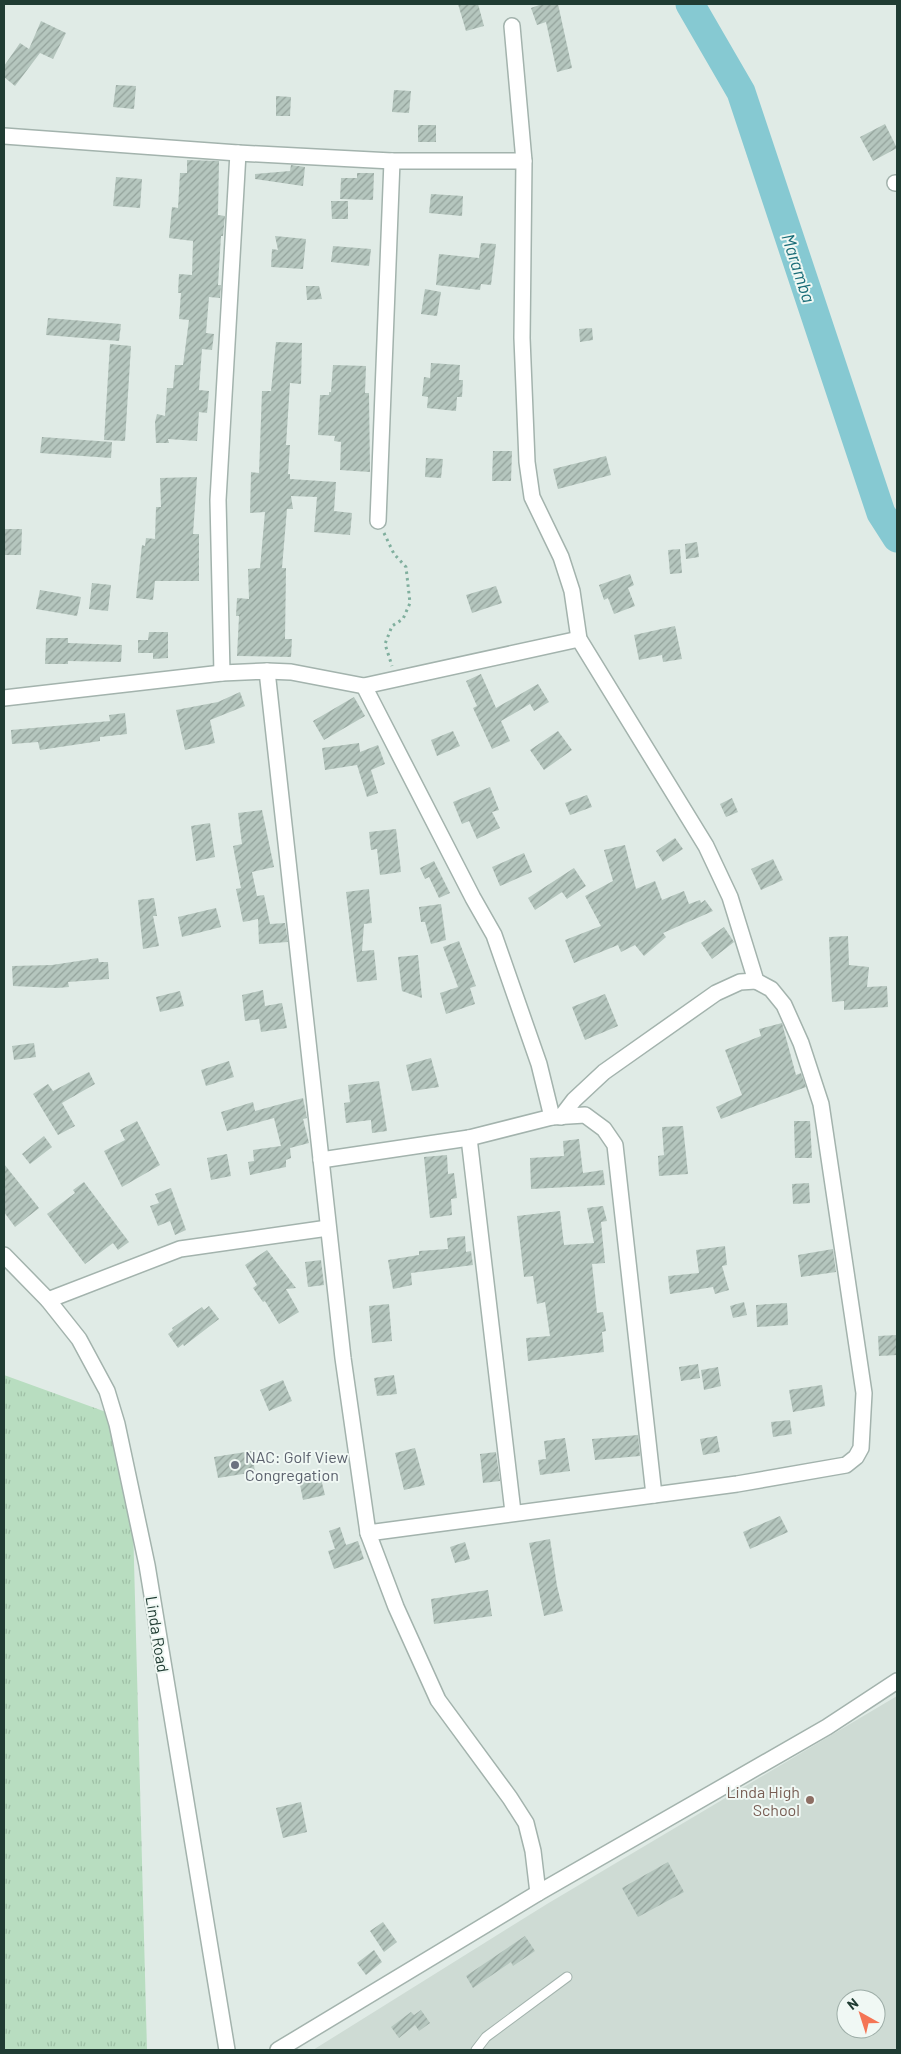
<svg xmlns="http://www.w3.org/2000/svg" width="901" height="2054" font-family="Barlow,sans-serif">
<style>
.built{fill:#cedbd4;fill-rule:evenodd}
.grass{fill:url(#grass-tufts)}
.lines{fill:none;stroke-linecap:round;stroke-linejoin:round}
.river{stroke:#86c9d2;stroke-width:29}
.building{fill:url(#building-hatch)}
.service-casing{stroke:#a3b3ad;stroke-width:11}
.minor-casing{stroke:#a3b3ad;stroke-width:18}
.path{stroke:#80af9e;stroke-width:3;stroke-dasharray:2.5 4;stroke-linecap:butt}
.service{stroke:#fff;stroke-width:9}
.minor{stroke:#fff;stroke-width:15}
.worship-dot{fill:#6b7280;stroke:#f0f8f4;stroke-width:2}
.education-dot{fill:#8d6e63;stroke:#f0f8f4;stroke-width:2}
.labels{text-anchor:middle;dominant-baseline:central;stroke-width:4;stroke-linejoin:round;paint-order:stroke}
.worship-label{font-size:16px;fill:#5b616d;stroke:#f0f8f4;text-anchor:start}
.street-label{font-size:16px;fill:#203c33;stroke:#f0f8f4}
.education-label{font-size:16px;fill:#785e54;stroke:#f0f8f4;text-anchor:end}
.water-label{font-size:18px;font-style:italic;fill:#1a6d78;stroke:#f0f8f4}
</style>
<defs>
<pattern id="grass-tufts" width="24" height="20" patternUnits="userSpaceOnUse" patternTransform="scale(1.25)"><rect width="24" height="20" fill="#b8ddc0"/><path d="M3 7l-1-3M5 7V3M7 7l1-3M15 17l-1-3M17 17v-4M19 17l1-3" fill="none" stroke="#9ebfa5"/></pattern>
<pattern id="building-hatch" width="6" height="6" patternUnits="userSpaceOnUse" patternTransform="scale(1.25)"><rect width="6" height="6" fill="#b5c6be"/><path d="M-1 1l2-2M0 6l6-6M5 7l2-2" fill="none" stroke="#93a29b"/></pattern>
</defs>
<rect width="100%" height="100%" fill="#e0ebe6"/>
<path class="built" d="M897,1696V2050H313L547,1904ZM846,1999H876V2029H846Z"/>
<path class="grass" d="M4,1375L106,1412L132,1486L147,2050H4Z"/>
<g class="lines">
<path class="river" d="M690,4L741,92L881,513L897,538"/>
</g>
<g class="building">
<path d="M458,4H478L484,26L466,31Z"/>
<path d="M542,4H558L572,68L557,72L546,22L537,25L531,8Z"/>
<path d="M41,21L66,33L53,59L40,53L15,86L4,77V66L20,43L29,49Z"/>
<path d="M116,85L136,86L134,109L113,107Z"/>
<path d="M394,90L411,91L409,113L392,112Z"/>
<path d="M276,96L291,97L290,116H276Z"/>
<path d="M885,124L897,148L873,161L860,137Z"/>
<rect x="418" y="125" width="18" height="17"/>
<path d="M187,160L219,161L218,215L225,216L223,236H221L218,285H221L220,298L209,297L206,333L214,334L212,350L202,349L199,390L209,391L207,413L199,412L197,441L168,439L169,443H156L155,422L157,414L165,416L167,388H173L175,365H183L189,320L179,319L181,293H178L179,274L192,275L193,241L169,238L172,207L178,208L180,173H187Z"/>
<path d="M291,165L305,167L303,186L255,179V174L290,171Z"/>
<path d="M357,173H374L373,200L340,199L341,178H357Z"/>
<path d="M116,177L142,179L140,208L113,206Z"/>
<path d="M431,194L463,196L462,216L429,213Z"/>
<path d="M331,201H348V219H332Z"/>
<path d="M275,236L306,239L303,269L271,267L272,249L278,250Z"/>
<path d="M481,243L496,244L491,285L481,284L480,290L436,285L439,254L479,258Z"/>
<path d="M333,246L371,249L369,266L331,262Z"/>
<path d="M306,286H319L322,299L307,300Z"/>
<path d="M425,289L441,292L437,316L421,314Z"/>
<path d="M48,318L121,324L119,341L46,335Z"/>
<path d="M592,328L593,340L580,342L579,329Z"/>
<path d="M276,342L302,343L301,384L290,383L286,445H290L288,474H290V479L336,482L334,511L352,513L350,535L314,532L317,497L291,496L293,509H287L282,568H286L285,639H292L291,657L237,656L239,616H236L237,598L249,599L248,569L260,568L265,512L250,513L251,472L259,473L262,391H271Z"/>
<path d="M110,344L131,346L125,441L104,440Z"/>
<path d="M431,363L460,365L459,380H463L462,397H457L456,411L427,408L428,397L422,396L424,377L430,378Z"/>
<path d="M333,365L366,366L365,393H369L370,472L340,470L341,442L334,441L335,436L318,435L320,395H329V392H331Z"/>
<path d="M42,437L112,442L111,458L40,453Z"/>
<path d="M493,451H512L511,481H492Z"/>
<path d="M606,456L611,475L558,489L553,469Z"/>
<path d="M426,458L443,459L441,478L425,477Z"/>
<path d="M197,477L193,534H199V581H155L153,600L136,598L142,545L145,546L146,538L155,539L156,507H161L160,478Z"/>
<path d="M4,529H22L21,555H4Z"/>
<path d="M697,542L699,557L686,559L685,544Z"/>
<path d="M680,549L682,573L670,574L668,550Z"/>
<path d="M630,574L634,585L628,588L635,606L614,614L608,598L604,600L599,585Z"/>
<path d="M92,583L111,585L108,611L89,609Z"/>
<path d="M496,586L502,603L472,613L466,595Z"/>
<path d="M40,590L81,597L77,616L36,609Z"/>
<path d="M675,626L682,659L663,662L662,655L639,660L634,635Z"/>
<path d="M149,632H168V658L153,659V653H138V640H148Z"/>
<path d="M46,638H68V643L122,645L121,662L68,661V664H45Z"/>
<path d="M481,674L496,708L538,684L549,702L534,711L530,704L501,721L510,741L492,749L473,708L477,706L466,681Z"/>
<path d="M240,692L245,706L210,720L215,743L185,750L176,710L218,702Z"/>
<path d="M354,697L365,716L324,740L313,721Z"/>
<path d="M125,713L127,734L100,737V741L40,750L38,742L12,744L11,730L110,721L109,715Z"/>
<path d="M453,731L460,746L437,756L431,740Z"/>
<path d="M558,731L572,750L544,770L530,750Z"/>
<path d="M359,743L360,752L378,745L385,764L371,770L378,793L367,797L357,765L325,770L322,748Z"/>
<path d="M490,787L499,810L492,812L500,828L477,839L469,821L462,824L453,802Z"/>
<path d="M587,795L592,807L570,815L565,803Z"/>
<path d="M732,798L738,812L726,817L720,804Z"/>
<path d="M262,810L274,867L252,872L257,896L264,895L270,924L285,923L288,942L259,944L258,919L243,922L236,889L241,888L233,846L242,844L238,813Z"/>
<path d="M210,823L215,857L196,861L191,826Z"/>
<path d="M396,829L401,872L380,875L377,849L371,850L369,832Z"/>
<path d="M675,838L683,849L663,862L656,851Z"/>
<path d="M625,845L636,889L655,881L662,900L684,891L689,904L700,900L701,903L705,900L713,911L663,933L666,937L644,956L635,945L621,952L618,945L574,963L565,940L601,926L585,896L613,881L604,850Z"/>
<path d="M524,853L532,872L500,886L492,867Z"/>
<path d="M773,859L783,880L761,890L751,869Z"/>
<path d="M434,861L450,893L439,898L429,877L425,879L420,868Z"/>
<path d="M574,868L586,886L567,899L562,892L535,910L528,898Z"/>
<path d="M369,889L372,923L364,924L362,951L374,950L377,980L357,982L346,892Z"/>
<path d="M154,898L157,916H153L159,946L143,949L138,900Z"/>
<path d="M441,904L446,940L431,944L425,922H421L419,907Z"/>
<path d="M216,908L221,927L182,937L178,917Z"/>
<path d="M724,927L734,942L712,959L701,943Z"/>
<path d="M848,936L849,965L869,967L867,987L887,986L888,1007L844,1010V1001L832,1002L829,937Z"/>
<path d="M459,941L476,986L470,988L475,1004L446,1014L440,993L458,987L443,947Z"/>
<path d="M418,955L422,998L402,991L398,957Z"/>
<path d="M98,958L99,962H108L109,979L68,982L69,987L57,988L13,986L12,966L52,965Z"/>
<path d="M263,990L265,1006L282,1003L287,1028L261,1032L259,1019L245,1021L242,995Z"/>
<path d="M180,991L184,1006L160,1012L156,997Z"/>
<path d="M605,994L618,1026L585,1040L572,1007Z"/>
<path d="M782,1023L796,1075L801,1073L806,1087L721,1119L716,1107L742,1095L725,1050L761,1036L759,1029Z"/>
<path d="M34,1043L36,1057L14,1060L12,1046Z"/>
<path d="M431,1058L439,1087L412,1091L406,1065Z"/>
<path d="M229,1061L234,1077L206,1086L201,1070Z"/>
<path d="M89,1072L95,1084L62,1103L75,1126L58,1135L33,1094L48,1084L53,1091Z"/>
<path d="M379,1081L387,1131L372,1133L371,1120L346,1123L344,1103L350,1102L348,1085Z"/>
<path d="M303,1098L307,1118L303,1119L309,1143L290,1148L291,1158L286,1160V1167L250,1175L248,1162L254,1161L253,1150L281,1146L274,1118L227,1131L221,1112L253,1102L255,1111Z"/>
<path d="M137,1121L160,1165L122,1187L104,1151L125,1140L120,1130Z"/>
<path d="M794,1121H810L812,1158H795Z"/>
<path d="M683,1126L688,1174L659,1176L658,1156L664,1155L662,1127Z"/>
<path d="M44,1136L52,1147L30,1164L22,1154Z"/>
<path d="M579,1139L583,1173L603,1170L605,1185L531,1189L530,1158L564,1156L563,1141Z"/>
<path d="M227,1154L231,1176L211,1180L207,1158Z"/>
<path d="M447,1155L448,1174L454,1173L457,1198L451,1199L452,1215L430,1218L424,1157Z"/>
<path d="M4,1164L39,1208L15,1227L4,1212Z"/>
<path d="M84,1182L129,1242L118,1250L113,1243L85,1264L47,1214L75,1193L73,1190Z"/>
<path d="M809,1183L810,1203L793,1204L792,1184Z"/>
<path d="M171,1188L186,1230L175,1235L170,1221L158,1226L150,1206L159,1203L155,1194Z"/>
<path d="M603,1206L607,1221L601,1222L605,1263L592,1264L597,1313L603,1312L606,1331L602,1332L604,1352L528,1361L526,1338L550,1336L545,1302L537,1304L533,1276L524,1277L517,1216L560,1211L564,1245L594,1243L587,1208Z"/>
<path d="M465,1236L466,1252L471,1251L473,1265L411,1273L412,1285L393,1289L388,1260L419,1255V1251L448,1249L447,1238Z"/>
<path d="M725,1246L727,1265L722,1266L729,1290L715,1294L713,1287L670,1294L668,1276L699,1273L696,1250Z"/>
<path d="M833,1249L836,1272L801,1277L798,1255Z"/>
<path d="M267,1250L296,1288L286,1289L299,1312L279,1324L265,1301L263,1302L253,1288L257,1285L245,1265Z"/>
<path d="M321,1260L324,1285L308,1287L305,1262Z"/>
<path d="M744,1302L747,1315L733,1318L730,1306Z"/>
<path d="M787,1303L788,1325L757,1327L756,1305Z"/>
<path d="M389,1304L392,1341L372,1343L369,1306Z"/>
<path d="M209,1306L219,1319L184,1346L183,1344L178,1348L168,1334L173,1330L172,1328L202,1307L204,1310Z"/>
<path d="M897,1335V1355L879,1356L878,1336Z"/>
<path d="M698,1364L700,1378L681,1381L679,1367Z"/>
<path d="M718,1367L721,1386L704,1390L701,1370Z"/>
<path d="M394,1375L397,1394L377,1396L374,1378Z"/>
<path d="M283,1380L292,1401L269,1411L260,1390Z"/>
<path d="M822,1385L825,1406L793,1412L789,1390Z"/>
<path d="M790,1420L792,1434L773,1437L771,1422Z"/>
<path d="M638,1435L640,1456L595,1460L592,1439Z"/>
<path d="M717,1436L720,1452L703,1455L700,1439Z"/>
<path d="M565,1438L570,1471L540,1475L538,1460L546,1459L544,1441Z"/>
<path d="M415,1448L425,1485L404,1490L395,1453Z"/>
<path d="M252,1451L255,1472L218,1478L214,1457Z"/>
<path d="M496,1452L500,1481L483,1483L480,1454Z"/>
<path d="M320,1475L325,1495L303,1500L299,1480Z"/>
<path d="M780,1516L788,1532L750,1549L743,1532Z"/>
<path d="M340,1527L346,1545L358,1541L364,1559L334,1569L328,1551L335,1549L329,1531Z"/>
<path d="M550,1539L557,1586L563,1611L544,1616L529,1543Z"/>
<path d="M465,1542L470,1559L455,1563L450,1547Z"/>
<path d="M488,1590L492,1616L434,1624L431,1599Z"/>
<path d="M301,1802L307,1832L283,1838L276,1808Z"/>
<path d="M668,1862L684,1892L638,1917L622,1888Z"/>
<path d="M383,1922L397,1942L384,1952L370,1931Z"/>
<path d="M525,1936L535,1951L513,1966L511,1962L473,1988L466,1976Z"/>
<path d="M374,1950L382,1962L366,1975L357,1963Z"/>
<path d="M421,2010L430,2023L419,2031L415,2025L399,2038L391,2027L411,2012L414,2015Z"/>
</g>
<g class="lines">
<g class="service-casing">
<path id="service" d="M476,2050L486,2037L567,1977"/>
</g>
<g class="minor-casing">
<g id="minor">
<path d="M4,136L238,153L392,161H524"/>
<path d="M895,183H897"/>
<path d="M378,521L392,161"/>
<path d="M267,671L291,672L364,686L579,639"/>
<path d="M222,673L218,500L238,153"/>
<path d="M364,686L473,898L494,935L539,1064L552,1117"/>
<path d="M4,698L222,673L267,671L343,1358L368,1533L737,1484L846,1465L856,1457L861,1448L864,1393L821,1104L801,1043L784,1005L771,989L756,981L730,897L706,846L579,639L572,591L561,557L532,497L527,462L522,338L524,161L512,26"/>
<path d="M561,1117L574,1100L604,1072L716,993L740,982L756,981"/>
<path d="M469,1138L513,1512"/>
<path d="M321,1160L469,1138L552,1117L585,1115L604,1129L615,1145L654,1495"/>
<path d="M4,1255L48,1300L79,1339L107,1391L117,1424L147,1565L227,2050"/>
<path d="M48,1300L180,1249L328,1228"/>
<path d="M368,1533L396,1607L438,1700L510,1798L526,1823L533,1851L538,1893"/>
<path d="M278,2050L538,1893L827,1727L897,1681"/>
</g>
</g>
<path class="path" d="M384,533L394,554L406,567L410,603L403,619L392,626L385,644L392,666"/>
<use href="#service" class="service"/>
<use href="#minor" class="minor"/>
</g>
<circle class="worship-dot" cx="235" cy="1465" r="5"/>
<circle class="education-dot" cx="810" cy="1800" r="5"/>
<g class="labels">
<g class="worship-label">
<text x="245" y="1456">NAC: Golf View<tspan x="245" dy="18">Congregation</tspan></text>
</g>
<g class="street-label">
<text transform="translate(158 1634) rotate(81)">Linda Road</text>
</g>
<g class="education-label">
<text x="800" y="1791">Linda High<tspan x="800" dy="18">School</tspan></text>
</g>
<g class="water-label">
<text transform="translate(799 268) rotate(72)">Maramba</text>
</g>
</g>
<rect width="901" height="2054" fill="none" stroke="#203c33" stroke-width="10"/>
<g transform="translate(861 2014) rotate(321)"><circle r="24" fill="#f0f8f4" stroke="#9dada7"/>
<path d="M0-4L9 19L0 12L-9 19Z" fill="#f47555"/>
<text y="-8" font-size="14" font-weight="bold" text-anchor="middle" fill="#203c33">N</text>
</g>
</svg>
